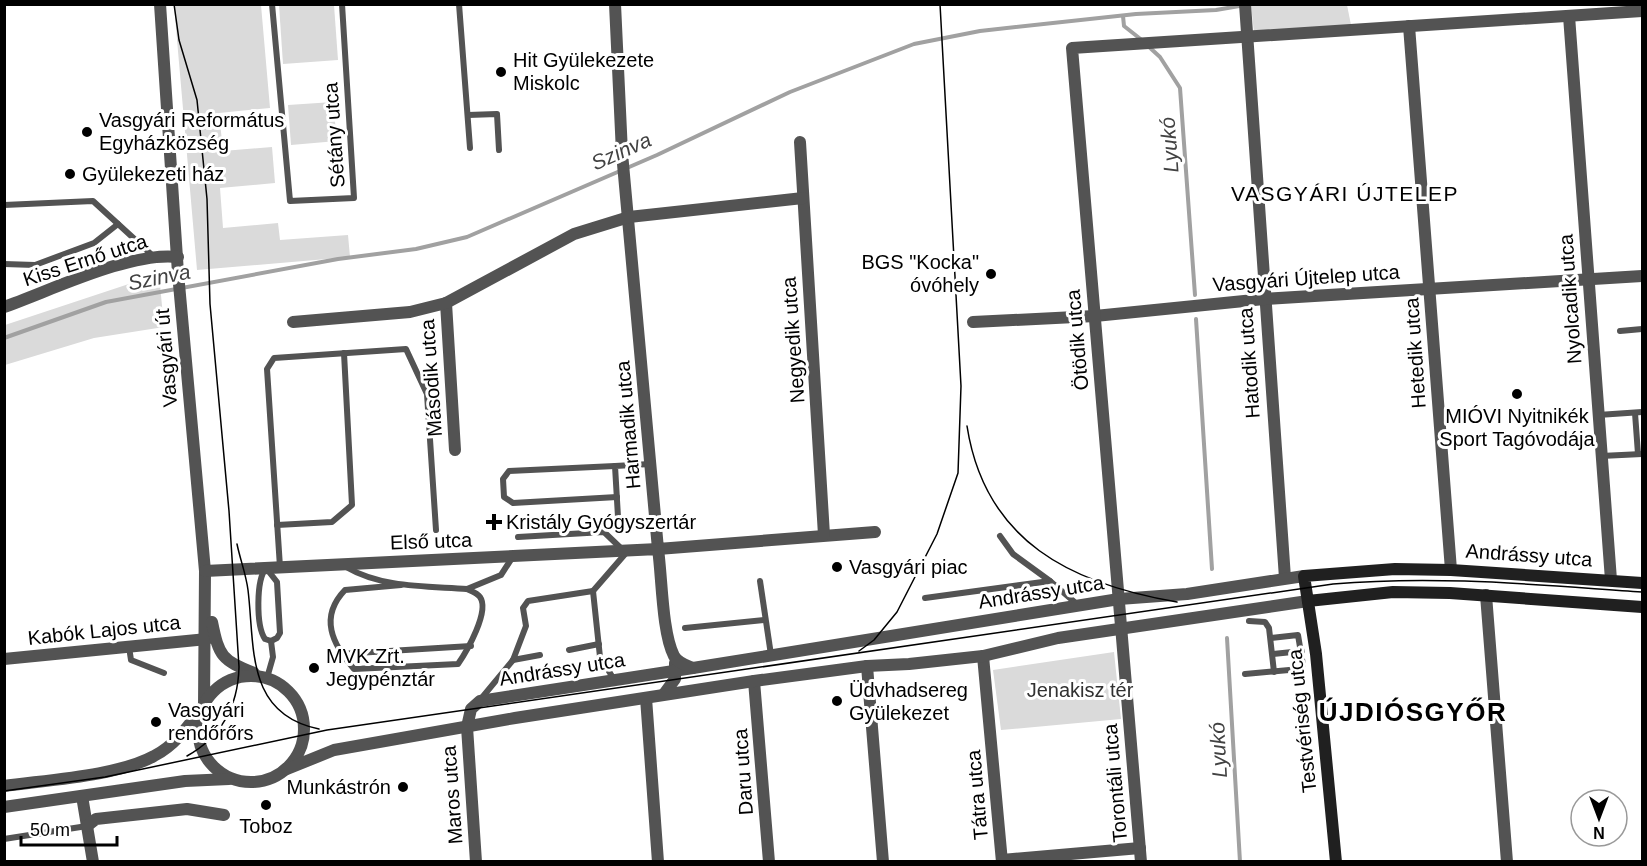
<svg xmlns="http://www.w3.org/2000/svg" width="1647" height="866" font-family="Arial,sans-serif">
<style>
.green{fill:#dadada}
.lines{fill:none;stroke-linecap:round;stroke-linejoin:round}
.stream{stroke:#a1a1a1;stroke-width:4}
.service{stroke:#535353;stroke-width:6}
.minor{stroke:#535353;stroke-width:12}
.tertiary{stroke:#535353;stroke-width:12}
.secondary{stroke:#202020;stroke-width:12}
.tram{stroke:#000;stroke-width:1.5}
.poi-dot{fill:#000;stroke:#fff;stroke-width:2}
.labels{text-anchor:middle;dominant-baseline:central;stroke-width:6;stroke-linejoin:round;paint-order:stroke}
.poi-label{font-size:20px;fill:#000;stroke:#fff;text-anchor:start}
.street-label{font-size:20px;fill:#000;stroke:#fff}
.park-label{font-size:20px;fill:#313131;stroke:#fff}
.water-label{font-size:21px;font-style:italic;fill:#424242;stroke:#fff}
.neighbourhood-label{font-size:21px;letter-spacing:1.5px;fill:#000;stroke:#fff}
.district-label{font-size:26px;font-weight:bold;letter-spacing:1.5px;fill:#000;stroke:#fff}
</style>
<rect width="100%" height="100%" fill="#fff"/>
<g class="green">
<path d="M174,5H261L270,108L219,113L223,151L272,147L275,183L220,188L223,228L278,223L280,240L348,235L350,257L197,270Z"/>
<path d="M279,5H334L338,60L283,64Z"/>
<path d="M1251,5H1347L1351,25L1254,32Z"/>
<path d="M333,102L337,141L291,145L288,105Z"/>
<path d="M159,274L164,327L94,338L5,365V325Z"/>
<path d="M1114,652L1121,719L1001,730L993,670Z"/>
</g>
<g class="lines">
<g class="stream">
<path d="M1123,16L1124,26L1143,41"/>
<path d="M1148,46L1160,57L1180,88L1195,295"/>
<path d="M1196,319L1212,569"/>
<path d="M4,338L106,302L338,259L416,249L467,237L657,155L790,92L914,44L980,31L1136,14L1216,10L1251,4"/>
<path d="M1227,638L1240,862"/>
</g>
<g class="service">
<path d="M272,4L290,201L354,198L342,4"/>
<path d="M459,4L470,148"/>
<path d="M468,115L497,114L499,150"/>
<path d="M4,205L93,201L153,256"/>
<path d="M4,264L35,265L94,243L118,224"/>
<path d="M1620,331L1642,329"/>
<path d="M1635,413L1638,454"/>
<path d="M1598,415L1642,412"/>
<path d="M1601,456L1642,454"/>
<path d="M615,466L509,471L503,479L504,497L513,503L617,497"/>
<path d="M618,517L615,466L650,464"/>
<path d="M277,525L332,522L352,505L344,353"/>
<path d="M1000,536L1013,554L1050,581"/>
<path d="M280,567L267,369L274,358L406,349L427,394L436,530"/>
<path d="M346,567C382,588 426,586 467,589C471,591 477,593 480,597C490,611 467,651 458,664L354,669C332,644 319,617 345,590L401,585"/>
<path d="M266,568L277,582L280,633L277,638L271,641L265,639C256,626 256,580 266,568Z"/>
<path d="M760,581L771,655"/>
<path d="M467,589L501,575L512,558"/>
<path d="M593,591L600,657L615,681"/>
<path d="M925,598L1050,581L1078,605"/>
<path d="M1249,621L1265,622L1269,628L1274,672"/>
<path d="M685,628L765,620"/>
<path d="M129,647L131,660L164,673"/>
<path d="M569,650L599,644"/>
<path d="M340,654L471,646"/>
<path d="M1273,654L1302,651"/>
<path d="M513,660L540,655"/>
<path d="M1245,674L1300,669L1303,665L1298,635L1271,638"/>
<path d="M267,678L273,657L271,641"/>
<path d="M480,700L513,660L526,626L523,608L528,601L593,591L626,553L604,532L518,537"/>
<path d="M4,839L87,826"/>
</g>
<g class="minor">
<path d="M615,4L622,153L658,549L875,532"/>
<path d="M1245,4L1285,578"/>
<path d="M1569,16L1611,580"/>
<path d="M1409,26L1451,570"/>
<path d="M800,142L824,535"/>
<path d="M446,303L455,450"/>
<path d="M293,322L410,312L446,303L574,234L629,217L803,198"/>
<path d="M973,322L1095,316L1264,299L1642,276"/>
<path d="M1486,595L1507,862"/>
<path d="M983,656L1002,862"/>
<path d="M4,659L207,639"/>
<path d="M867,666L883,862"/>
<path d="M754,681L769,862"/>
<path d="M664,694L675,679V663"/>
<path d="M646,698L658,862"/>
<path d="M82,796L93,862"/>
<path d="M87,826L96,819L187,809L224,815"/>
<path d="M1002,860L1140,848"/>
<path d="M476,862L467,727L471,709L480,701L693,668"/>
<path d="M1141,862L1072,48L1642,11"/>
</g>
<g class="tertiary">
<path d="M160,4L178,273L205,571L204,705"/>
<path d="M4,307C50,291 131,251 178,257"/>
<path d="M205,571L658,549C662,577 662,633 674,656C678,663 686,665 693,668L1119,599L1187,594L1304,576"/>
<path d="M212,622C219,657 222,660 254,673"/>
<circle cx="251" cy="729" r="53"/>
<path d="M287,769L334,750L515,718L754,681L867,666L909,664L983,656L1058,638L1308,601"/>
<path d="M4,786C46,780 118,776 154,756C174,746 187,728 200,710"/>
<path d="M4,807L185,781L229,779"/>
</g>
<g class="secondary">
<path d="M1308,601L1393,592L1450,593L1642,607"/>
<path d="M1336,862L1316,654L1304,576L1395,569L1451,570L1642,583"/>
</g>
<g class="tram">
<path d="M174,4L179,40L197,100L207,199L210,304L229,511L239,667C238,706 221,737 187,756"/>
<path d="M967,426C985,542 1072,584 1177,602"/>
<path d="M237,544C240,559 246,574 248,590C255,646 245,714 319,729"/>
<path d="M859,651L874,640L897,612L937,534L958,473L961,386L940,4"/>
<path d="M4,791L105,777L327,730L1333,584C1439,575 1537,585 1642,592"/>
</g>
</g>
<g class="poi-dot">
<circle cx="501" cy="72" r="6"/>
<circle cx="87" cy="132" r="6"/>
<circle cx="70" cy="174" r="6"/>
<circle cx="991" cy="274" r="6"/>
<circle cx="1517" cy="394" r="6"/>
<path d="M491 513h6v6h6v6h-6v6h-6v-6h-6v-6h6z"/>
<circle cx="837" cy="567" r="6"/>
<circle cx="314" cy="668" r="6"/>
<circle cx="837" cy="701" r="6"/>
<circle cx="156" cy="722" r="6"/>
<circle cx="403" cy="787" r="6"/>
<circle cx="266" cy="805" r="6"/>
</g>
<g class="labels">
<g class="poi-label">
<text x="513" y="60">Hit Gyülekezete<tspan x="513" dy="23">Miskolc</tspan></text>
<text x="99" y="120">Vasgyári Református<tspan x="99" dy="23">Egyházközség</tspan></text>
<text x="82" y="174">Gyülekezeti ház</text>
<text x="979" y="262" text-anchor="end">BGS "Kocka"<tspan x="979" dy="23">óvóhely</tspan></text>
<text x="1517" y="416" text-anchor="middle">MIÓVI Nyitnikék<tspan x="1517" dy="23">Sport Tagóvodája</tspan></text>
<text x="506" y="522">Kristály Gyógyszertár</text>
<text x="849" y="567">Vasgyári piac</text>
<text x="326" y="656">MVK Zrt.<tspan x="326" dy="23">Jegypénztár</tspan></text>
<text x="849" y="690">Üdvhadsereg<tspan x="849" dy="23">Gyülekezet</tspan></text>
<text x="168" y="710">Vasgyári<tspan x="168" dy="23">rendőrőrs</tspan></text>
<text x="391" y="787" text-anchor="end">Munkástrón</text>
<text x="266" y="826" text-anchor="middle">Toboz</text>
</g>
<g class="street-label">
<text transform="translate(334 135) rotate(-94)">Sétány utca</text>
<text transform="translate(85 260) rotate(-18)">Kiss Ernő utca</text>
<text transform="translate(1306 278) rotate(-4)">Vasgyári Újtelep utca</text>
<text transform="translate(1570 299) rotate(-94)">Nyolcadik utca</text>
<text transform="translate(793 340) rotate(-94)">Negyedik utca</text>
<text transform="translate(1077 340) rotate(-95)">Ötödik utca</text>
<text transform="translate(1415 353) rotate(-94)">Hetedik utca</text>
<text transform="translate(166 358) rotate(-95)">Vasgyári út</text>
<text transform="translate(1249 363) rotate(-94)">Hatodik utca</text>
<text transform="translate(431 378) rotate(-94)">Második utca</text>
<text transform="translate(628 425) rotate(-95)">Harmadik utca</text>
<text transform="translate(431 541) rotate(-2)">Első utca</text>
<text transform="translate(1529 555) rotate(4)">Andrássy utca</text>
<text transform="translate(1041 592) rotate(-9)">Andrássy utca</text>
<text transform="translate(104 630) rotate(-6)">Kabók Lajos utca</text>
<text transform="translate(562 669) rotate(-9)">Andrássy utca</text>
<text transform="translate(1302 721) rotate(-96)">Testvériség utca</text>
<text transform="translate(743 772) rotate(-94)">Daru utca</text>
<text transform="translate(1115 783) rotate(-95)">Torontáli utca</text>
<text transform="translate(452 795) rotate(-94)">Maros utca</text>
<text transform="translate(977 795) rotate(-95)">Tátra utca</text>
</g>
<g class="park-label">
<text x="1080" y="690">Jenakisz tér</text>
</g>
<g class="water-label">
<text transform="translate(1169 145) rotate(-94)">Lyukó</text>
<text transform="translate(621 151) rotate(-24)">Szinva</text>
<text transform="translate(159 277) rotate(-11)">Szinva</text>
<text transform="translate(1218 750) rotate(-93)">Lyukó</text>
</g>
<g class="neighbourhood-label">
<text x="1345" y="193">VASGYÁRI ÚJTELEP</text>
</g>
<g class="district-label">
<text x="1413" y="712">ÚJDIÓSGYŐR</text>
</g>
</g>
<rect width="1647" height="866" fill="none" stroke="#000000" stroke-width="12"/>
<g transform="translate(1599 818) rotate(180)"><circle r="28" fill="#ffffff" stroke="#999999" stroke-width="1.5"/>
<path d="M0-4.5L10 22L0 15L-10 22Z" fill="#000000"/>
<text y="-9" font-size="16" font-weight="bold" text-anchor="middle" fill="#000000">N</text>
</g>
<path d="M21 836v9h96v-9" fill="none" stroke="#000000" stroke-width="3"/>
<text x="30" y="836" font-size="18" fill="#000000" stroke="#ffffff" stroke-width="4.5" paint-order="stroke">50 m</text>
</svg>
